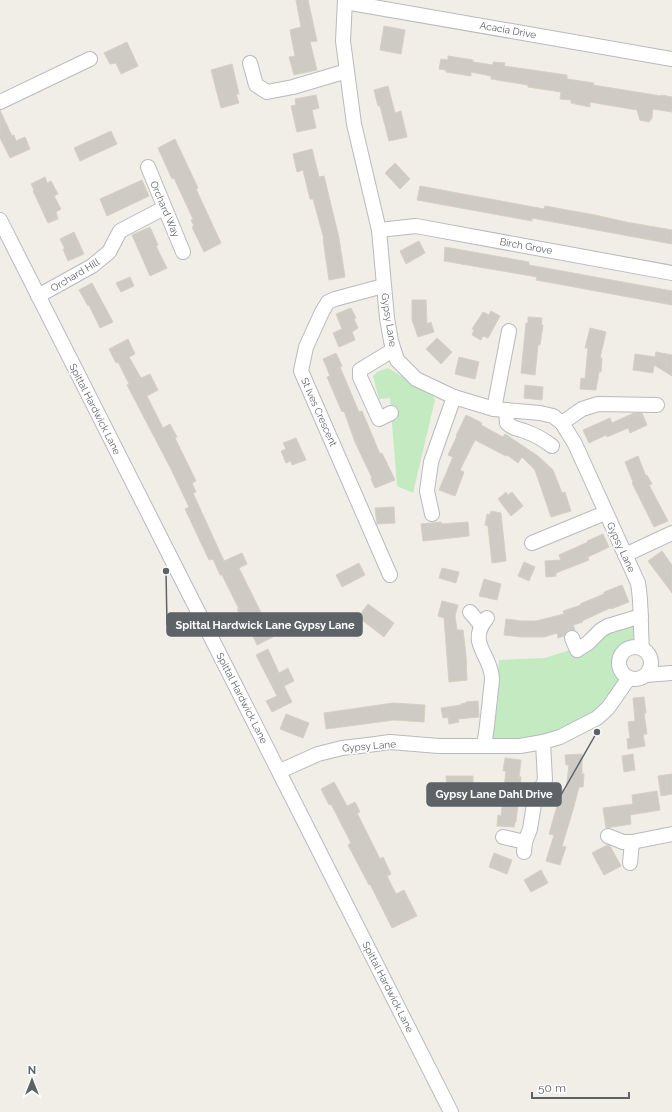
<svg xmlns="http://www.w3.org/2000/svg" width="672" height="1112" font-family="Raleway,sans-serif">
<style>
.green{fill:#c4eac2}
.building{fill:#cecbc5;stroke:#d6d0c4}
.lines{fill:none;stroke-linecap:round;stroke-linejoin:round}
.minor-casing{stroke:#b7babe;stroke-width:16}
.minor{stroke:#fff;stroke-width:14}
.labels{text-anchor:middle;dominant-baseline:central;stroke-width:3;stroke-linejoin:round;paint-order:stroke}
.street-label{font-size:10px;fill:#5e6368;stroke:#fff}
.leader{fill:none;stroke:#5e6368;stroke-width:1.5}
.callout-dot{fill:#5e6368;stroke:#fff;stroke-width:1.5}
.callout{fill:#5e6368;stroke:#5e6368;stroke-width:1.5}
.callout-label{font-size:11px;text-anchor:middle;font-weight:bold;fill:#fff}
</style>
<rect width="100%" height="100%" fill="#f1eee7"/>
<g class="green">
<path d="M388,368L432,395L435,400L413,493L397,486L390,398L379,399L373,376L377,372Z"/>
<path d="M641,616L638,646C619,646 612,668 629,678L577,729L489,745L497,710L499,660L545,658L583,646Z"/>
</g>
<g class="building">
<path d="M296,0H308L317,41L310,42L317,70L294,75L289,57L295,56L290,30L301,27Z"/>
<path d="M384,26L405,30L401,54L380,50Z"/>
<path d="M127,42L138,66L121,74L116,63L110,64L104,53Z"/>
<path d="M448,56L473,60V62L493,65V62L505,63L504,66L567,75V79L594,83L593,85L661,96V95L672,97V112L653,109L652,118L649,122L640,120L637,110L590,102V107L571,103V100L560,99L561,92L528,87V85L491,79V76L471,72V76L446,72V70L439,69L441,59L448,60Z"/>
<path d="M232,64L239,94H236L239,103L221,108L211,70Z"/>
<path d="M388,86L395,113L401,111L407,137L389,141L380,106H378L374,90Z"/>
<path d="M316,95L319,108L312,110L316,128L297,132L291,106L296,105L295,99Z"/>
<path d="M0,110L12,136L14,135L16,141L25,137L30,149L10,158L0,138Z"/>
<path d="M111,131L117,144L80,161L74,148Z"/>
<path d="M175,139L198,188L196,189L221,243L204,252L192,227L194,226L191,220L193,219L174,178L172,179L158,148Z"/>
<path d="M312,149L319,177L324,176L339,238L345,277L329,280L323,239H324L313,199H310L303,170L297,172L293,154Z"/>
<path d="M395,163L410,179L400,189L385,173Z"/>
<path d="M45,177L47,183L51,181L58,194L54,196L61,209L56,212L58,219L48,223L33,191L34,190L31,184Z"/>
<path d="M142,180L149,196L107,216L100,199Z"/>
<path d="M420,186L544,209L545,206L595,215L626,222L672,230V244L532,218V221L417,200Z"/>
<path d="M150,227L158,245L156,246L167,268L150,276L132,235Z"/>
<path d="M74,232L84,254L68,261L63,249H65L60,239Z"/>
<path d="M419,241L425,253L406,264L400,251Z"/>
<path d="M445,247L529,262V265L672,291V305L536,280L537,277L444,261Z"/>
<path d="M130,277L134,286L121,292L116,283Z"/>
<path d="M92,283L113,322L100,328L89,305L88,306L79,290Z"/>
<path d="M412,300H426L427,324L431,322L434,332L418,337L412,320Z"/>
<path d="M351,308L356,318L354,319L358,328L352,332L355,340L339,347L333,333L342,329L336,314Z"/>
<path d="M491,311L500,316L488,338L483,336L481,340L472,335L474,330L472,329L483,312L489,315Z"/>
<path d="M528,317L542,318L541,325H543L540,345H538L535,375L521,373L526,323H528Z"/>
<path d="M590,328L606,332L600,358H602L601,372H599L596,390L580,389L581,378L585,379L588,348H585Z"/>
<path d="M437,338L452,352L441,364L426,349Z"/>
<path d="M128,339L135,354L129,357L141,378L150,374L158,390L147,396L163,428L170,424L177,437L175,438L196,481L192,483L196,492L193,493L224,561L242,553L247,564L239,568L273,637L257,645L249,628L247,629L237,609H239L222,575H220L213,559L209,560L185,509L189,507L171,469L127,385L129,384L118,362L116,363L109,349Z"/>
<path d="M656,352L672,355V376L654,365L653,373L633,370L635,354L655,357Z"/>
<path d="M336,353L342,366L340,367L359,412L362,411L380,454L382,453L395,480L375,488L371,479L372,478L355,442L344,411L342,412L327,377L330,376L323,359Z"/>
<path d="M459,357L479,362L475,379L455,374Z"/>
<path d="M525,385L543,387L542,400L524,398Z"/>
<path d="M634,413H642L647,425L630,433L628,428L607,437L606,435L589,443L583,430L610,418L612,423Z"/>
<path d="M466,415L482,423L481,425L503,437L505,434L538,456L553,470L562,493L565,492L571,511L551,517L535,470L522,457L518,463L507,455L506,456L475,440L460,470L464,472L455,496L439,490L453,457L448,455L457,436H456Z"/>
<path d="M296,438L306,460L292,465L291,461L286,463L281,451L286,449L283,443Z"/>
<path d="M638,456L646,476L647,475L652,484L649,485L668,521L654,527L632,483L633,482L625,462Z"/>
<path d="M506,492L508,495L512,492L523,506L511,516L498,499Z"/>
<path d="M394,507L395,523L377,524L375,508Z"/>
<path d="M491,511L501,513L506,561L492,563L488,526L485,525L487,514L490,515Z"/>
<path d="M441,522L442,524L468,522L469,536L423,541L421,524Z"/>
<path d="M603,534L609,547L586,558L588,557L589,560L556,573V576L546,577L545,561L561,560L559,555L588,542L587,541Z"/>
<path d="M662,551L672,565V593L648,561Z"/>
<path d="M524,562L535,567L529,581L518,576Z"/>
<path d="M359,563L365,575L342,587L336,575Z"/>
<path d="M442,568L459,572L456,583L439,578Z"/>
<path d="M484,579L501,584L497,600L479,596Z"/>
<path d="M622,585L629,602L611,609L610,608L582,621L583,622L573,625L575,630H568L564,636L558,638L557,633L544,637H522L504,635L506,619L522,621H536L564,614L563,611L581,605L580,604L604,594V592Z"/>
<path d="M442,601L458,605L455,616L457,630H463L466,655L467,680L449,682L444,618L438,616Z"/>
<path d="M368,604L394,623L384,637L358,617Z"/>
<path d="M268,649L279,673L288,668L294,681L284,686L292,702L272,712L266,701L277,696L256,655Z"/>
<path d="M644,697L646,713H644L647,734H643L645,746L628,749L627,739L630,738L628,722L635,721L633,698Z"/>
<path d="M478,701L479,717L458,719L459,722L449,724L448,717L443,718L441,708L461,705V704L466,703V702Z"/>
<path d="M393,703L425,705L424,722L394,720L326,729L324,713Z"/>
<path d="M286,714L309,723L303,738L280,729Z"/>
<path d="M582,754V774H584L583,787H579L573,810L562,846L566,847L560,865L546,861L554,835L549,834L562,789L566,790L569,765H566L565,755Z"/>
<path d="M633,754L635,770L624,772L622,756Z"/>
<path d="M505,758L521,760L519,777H521L516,822H515L514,827L497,826L498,815L501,816L504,788L506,771H503Z"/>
<path d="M672,774V794L661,796L658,776Z"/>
<path d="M446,776H473V791H447Z"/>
<path d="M334,782L347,806L355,802L360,812L357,813L380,859L383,857L391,874L387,876L396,894L404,890L417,916L392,928L370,884L369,885L348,845L351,843L331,804L329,805L321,789Z"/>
<path d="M657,791L660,810L630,815L631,824L606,828L603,808L633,804L632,795Z"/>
<path d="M607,845L610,846L621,866L604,875L592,853Z"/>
<path d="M494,853L512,860L507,874L489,867Z"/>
<path d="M541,870L548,883L531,892L524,880Z"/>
</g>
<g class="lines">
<g class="minor-casing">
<g id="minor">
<path d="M345,0L343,41L354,124L379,230L387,318L391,341L397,360L416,379L454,397L494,409L540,413L553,416L562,423L575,444L638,583C642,605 640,625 642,647"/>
<path d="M345,2L672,59"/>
<path d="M250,63L256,85L267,92L293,87L347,71"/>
<path d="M0,102L90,59"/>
<path d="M148,167L183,252"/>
<path d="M0,220L451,1112"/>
<path d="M379,230L416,226L672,273"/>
<path d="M383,286L335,299L328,302L322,312L306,347L301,371L390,575"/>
<path d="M38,296L92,266L109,252L120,231L164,208"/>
<path d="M494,409L509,331"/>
<path d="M506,410L507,423C514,430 518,428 527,432C536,435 544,440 552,446"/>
<path d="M391,413L379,419L360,377V370L393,350"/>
<path d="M562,423L582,409L598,404L657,405"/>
<path d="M432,514L427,491L431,462L454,397"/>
<path d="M532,543L605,513"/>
<path d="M625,555L672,533"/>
<path d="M470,612L481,625"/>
<path d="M572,638L577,650L588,643L601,630L608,626L641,616"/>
<circle cx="635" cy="663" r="16"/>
<path d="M646,675L672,673"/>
<path d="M484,745C487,730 488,715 490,699C490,693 492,685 492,678C491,654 466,643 487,618"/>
<path d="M280,771L318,754L342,748L368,745L390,742L439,746H520L543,742L560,737L597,718L608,708L629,678"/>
<path d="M608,836L623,842H632L672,834"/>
<path d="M503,837L525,842"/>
<path d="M524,852L525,842L530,829L534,804L545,780L543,742"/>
<path d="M630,863L632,842"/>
</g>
</g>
<use href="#minor" class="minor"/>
</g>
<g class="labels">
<g class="street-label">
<text transform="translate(508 30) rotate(10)">Acacia Drive</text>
<text transform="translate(165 209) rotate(67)">Orchard Way</text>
<text transform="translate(526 246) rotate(10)">Birch Grove</text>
<text transform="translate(75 275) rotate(-31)">Orchard Hill</text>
<text transform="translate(389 320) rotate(81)">Gypsy Lane</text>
<text transform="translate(95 409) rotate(63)">Spittal Hardwick Lane</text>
<text transform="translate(319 412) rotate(66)">St Ives Crescent</text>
<text transform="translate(621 547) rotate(65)">Gypsy Lane</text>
<text transform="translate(242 698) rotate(63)">Spittal Hardwick Lane</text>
<text transform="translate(369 746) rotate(-5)">Gypsy Lane</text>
<text transform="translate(388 987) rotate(63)">Spittal Hardwick Lane</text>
</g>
</g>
<path class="leader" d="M166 571L167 625M597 732L561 795"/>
<g class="callout-dot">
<circle cx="166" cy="571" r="4"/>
<circle cx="597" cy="732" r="4"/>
</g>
<g class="callout">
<rect x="167" y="613" width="195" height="23" rx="4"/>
<rect x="427" y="783" width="134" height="23" rx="4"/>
</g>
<g class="callout-label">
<text x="265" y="629">Spittal Hardwick Lane Gypsy Lane</text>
<text x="494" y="798">Gypsy Lane Dahl Drive</text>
</g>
<g transform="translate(32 1080)" stroke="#ffffff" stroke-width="3" paint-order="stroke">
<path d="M0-3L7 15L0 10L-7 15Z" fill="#5e6368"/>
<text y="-6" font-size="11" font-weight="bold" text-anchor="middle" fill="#5e6368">N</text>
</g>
<path d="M532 1092v6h97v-6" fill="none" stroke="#5e6368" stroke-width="2"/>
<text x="538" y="1092" font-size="12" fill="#5e6368" stroke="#ffffff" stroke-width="3" paint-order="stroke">50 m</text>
</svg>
